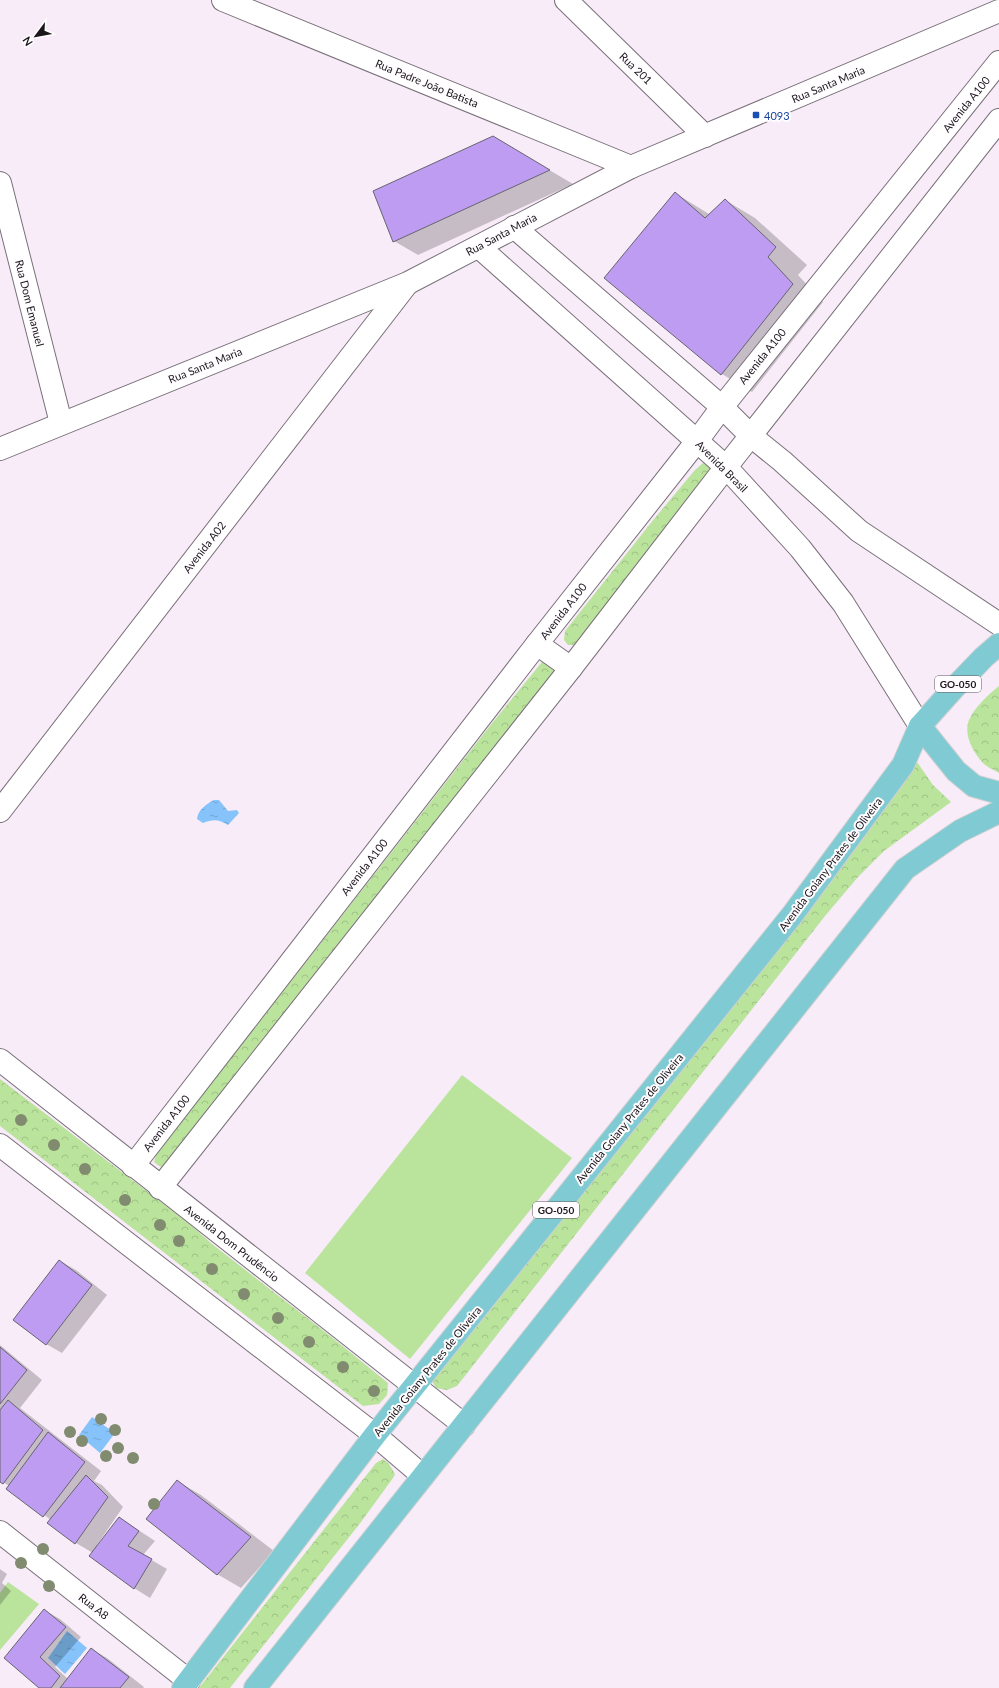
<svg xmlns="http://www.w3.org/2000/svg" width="999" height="1688" font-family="Lato,sans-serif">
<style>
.park{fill:url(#park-crowns)}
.garden{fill:#bae39c}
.water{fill:url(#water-ripples)}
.shadow{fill:#0003}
.building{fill:#be9cf2;stroke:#686470}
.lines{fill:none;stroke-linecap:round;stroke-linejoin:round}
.minor-casing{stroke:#7a707a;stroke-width:24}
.major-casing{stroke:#d1d0d1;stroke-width:24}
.minor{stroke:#fff;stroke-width:22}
.major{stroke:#80cbd3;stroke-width:22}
.tree{fill:#808b70}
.transit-dot{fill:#1a4fb4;stroke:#fffdff;stroke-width:1.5}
.labels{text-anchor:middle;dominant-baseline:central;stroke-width:4;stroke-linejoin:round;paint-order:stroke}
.shield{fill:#fffdff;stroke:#5f5b5f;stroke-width:1}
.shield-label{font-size:10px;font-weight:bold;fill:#1a161a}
.street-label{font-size:11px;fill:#1a161a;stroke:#fffdff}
.transit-label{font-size:11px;fill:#164399;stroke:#fffdff;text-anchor:start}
</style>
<defs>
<pattern id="park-crowns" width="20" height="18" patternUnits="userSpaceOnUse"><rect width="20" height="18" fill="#bae39c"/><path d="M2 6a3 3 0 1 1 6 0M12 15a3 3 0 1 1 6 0" fill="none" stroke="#9fc286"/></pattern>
<pattern id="water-ripples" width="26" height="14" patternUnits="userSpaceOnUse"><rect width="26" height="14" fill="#85c3fa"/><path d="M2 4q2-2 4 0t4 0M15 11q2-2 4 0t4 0" fill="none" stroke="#72a7d6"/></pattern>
</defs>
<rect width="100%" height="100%" fill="#f7ecf8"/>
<g class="park">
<path d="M703,463H710L711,468L709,476L580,639L575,645H568L564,640L565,631L654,519L695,470Z"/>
<path d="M542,662L552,664L555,671L247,1060L166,1166L162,1168L154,1162L156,1155L165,1143L489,727Z"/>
<path d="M999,686V773C994,770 987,767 983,763C973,752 962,733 970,718C975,707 989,694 999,686Z"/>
<path d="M917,762L933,785L951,802L884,851L858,877L825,916L457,1386L447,1390L436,1388L432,1381L439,1368Z"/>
<path d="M0,1079L161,1202L194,1228L212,1244L329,1335L388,1383L387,1395L379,1404L363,1406L0,1126Z"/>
<path d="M383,1459L389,1464L395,1474L393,1478L361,1522L230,1688H199L376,1463Z"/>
</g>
<g class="garden">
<path d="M462,1075L572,1158L410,1359L305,1273Z"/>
<path d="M8,1582L39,1604L0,1650V1593Z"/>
</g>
<g class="water">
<path d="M214,800H219L228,811L237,810L239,813L228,825C219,819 213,819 203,823L197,819C198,810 206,804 214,800Z"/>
<path d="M92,1417L115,1433L100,1453L79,1435Z"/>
<path d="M67,1631L87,1648L65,1674L48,1658Z"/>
</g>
<g class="shadow">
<path d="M517,151L573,184L418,255L394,241Z"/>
<path d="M675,193L709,214L725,200L755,218L807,265L798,275L823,302L752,392L722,374L606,278Z"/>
<path d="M60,1261L76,1270L107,1295L62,1353L46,1344Z"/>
<path d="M0,1345L42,1380L20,1408L101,1471L94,1481L102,1485L123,1507L97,1545L98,1546L120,1518L155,1541L143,1555L167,1569L150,1598L134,1588L93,1553L76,1543L49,1523L51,1520L8,1489L9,1486L0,1480Z"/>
<path d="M177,1481L201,1495L274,1551L241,1588L217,1574Z"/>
<path d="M0,1569L7,1574L2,1583L11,1591L0,1605Z"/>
<path d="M44,1610L60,1619L81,1637L55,1667L68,1679L91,1649L107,1658L144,1687L143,1688H40L5,1658Z"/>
</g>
<g class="building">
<path d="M493,136L550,170L393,242L373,191Z"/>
<path d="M675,192L705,218L725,199L776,247L768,257L793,284L721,375L604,278Z"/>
<path d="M59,1260L92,1285L46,1345L13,1320Z"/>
<path d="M0,1347L27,1370L0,1404Z"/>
<path d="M8,1400L43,1430L3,1484L0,1482V1410Z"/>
<path d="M48,1432L85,1462L43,1517L6,1489Z"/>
<path d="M86,1475L108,1497L75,1544L47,1523Z"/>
<path d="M177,1480L251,1537L217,1575L146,1519Z"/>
<path d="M119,1517L139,1531L128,1546L152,1559L134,1589L89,1556Z"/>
<path d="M44,1609L66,1627L40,1657L60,1676L51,1688H39L4,1658Z"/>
<path d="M91,1648L129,1677L120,1688H60Z"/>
</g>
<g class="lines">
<g class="minor-casing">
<g id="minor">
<path d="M223,0L631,167"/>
<path d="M566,0L705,136"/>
<path d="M0,183L61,423"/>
<path d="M514,227L722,407L751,436L782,461L859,531L999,624"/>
<path d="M479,247L726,467L800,548L843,603L920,726"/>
<path d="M0,449L408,283L631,167L999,11"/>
<path d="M537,644L571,668"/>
<path d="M0,811L407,284"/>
<path d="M0,1060L464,1425"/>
<path d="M0,1145L375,1435L423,1476"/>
<path d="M133,1166L537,644L697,441L722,407L999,62"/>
<path d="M160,1188L571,668L726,467L999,120"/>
<path d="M0,1532L189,1681"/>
</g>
</g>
<g class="major-casing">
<g id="major">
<path d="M920,726L956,771L974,786L999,793"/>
<path d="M183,1688L375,1435L793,914L903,765L920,726L955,687L984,657L999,644"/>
<path d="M255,1688L905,869L960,831L999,812"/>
</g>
</g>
<use href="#minor" class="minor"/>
<use href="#major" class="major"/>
</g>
<g class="tree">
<circle cx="21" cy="1120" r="6"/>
<circle cx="54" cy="1145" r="6"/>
<circle cx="85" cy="1169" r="6"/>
<circle cx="125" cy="1200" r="6"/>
<circle cx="160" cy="1225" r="6"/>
<circle cx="179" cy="1241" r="6"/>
<circle cx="212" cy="1269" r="6"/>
<circle cx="244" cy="1294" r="6"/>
<circle cx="278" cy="1318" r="6"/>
<circle cx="309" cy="1342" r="6"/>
<circle cx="343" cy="1367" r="6"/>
<circle cx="374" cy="1391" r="6"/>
<circle cx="101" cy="1419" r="6"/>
<circle cx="115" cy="1430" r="6"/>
<circle cx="70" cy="1432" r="6"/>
<circle cx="82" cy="1441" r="6"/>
<circle cx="118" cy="1448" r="6"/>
<circle cx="106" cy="1456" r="6"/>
<circle cx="133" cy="1458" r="6"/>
<circle cx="154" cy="1504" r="6"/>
<circle cx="43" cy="1549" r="6"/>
<circle cx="21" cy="1563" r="6"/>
<circle cx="49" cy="1586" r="6"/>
</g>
<rect class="transit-dot" x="752" y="111" width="8" height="8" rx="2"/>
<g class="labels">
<g class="shield">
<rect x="935" y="676" width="46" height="16" rx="3"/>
<rect x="533" y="1202" width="46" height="16" rx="3"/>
</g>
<g class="shield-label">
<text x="958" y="684">GO-050</text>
<text x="556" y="1210">GO-050</text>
</g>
<g class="street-label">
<text transform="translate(636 68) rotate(44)">Rua 201</text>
<text transform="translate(427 83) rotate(22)">Rua Padre João Batista</text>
<text transform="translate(828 84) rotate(-23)">Rua Santa Maria</text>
<text transform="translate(966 104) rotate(-51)">Avenida A100</text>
<text transform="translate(501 234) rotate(-28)">Rua Santa Maria</text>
<text transform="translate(30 303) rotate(76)">Rua Dom Emanuel</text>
<text transform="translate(762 356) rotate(-51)">Avenida A100</text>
<text transform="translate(205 365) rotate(-22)">Rua Santa Maria</text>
<text transform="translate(722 466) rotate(45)">Avenida Brasil</text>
<text transform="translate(204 547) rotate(-52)">Avenida A02</text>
<text transform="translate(563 611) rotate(-52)">Avenida A100</text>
<text transform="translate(830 864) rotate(-53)">Avenida Goiany Prates de Oliveira</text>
<text transform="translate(364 867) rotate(-52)">Avenida A100</text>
<text transform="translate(629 1118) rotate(-51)">Avenida Goiany Prates de Oliveira</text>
<text transform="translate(166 1123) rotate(-52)">Avenida A100</text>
<text transform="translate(232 1243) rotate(38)">Avenida Dom Prudêncio</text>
<text transform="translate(427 1371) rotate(-51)">Avenida Goiany Prates de Oliveira</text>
<text transform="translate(94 1606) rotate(38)">Rua A8</text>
</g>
<g class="transit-label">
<text x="764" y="115">4093</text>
</g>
</g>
<g transform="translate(36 36) rotate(238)" stroke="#fffdff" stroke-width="3" paint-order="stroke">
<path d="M0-3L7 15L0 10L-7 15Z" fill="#1a161a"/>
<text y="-6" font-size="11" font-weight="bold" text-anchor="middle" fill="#1a161a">N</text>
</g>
</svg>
